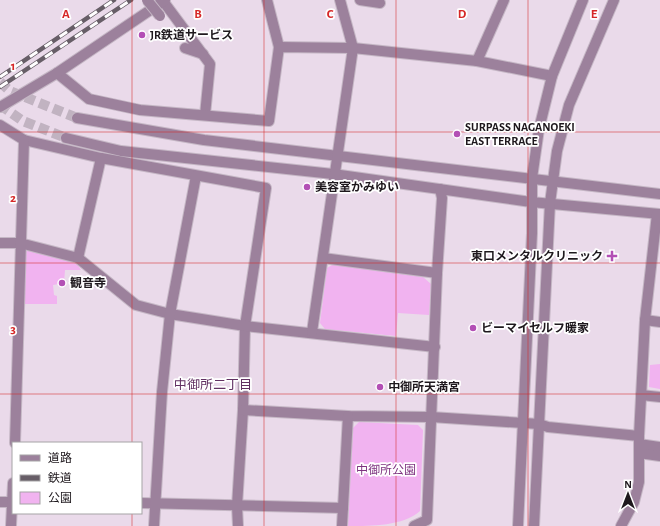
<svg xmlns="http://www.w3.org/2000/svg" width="660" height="526" font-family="'Alegreya Sans','Noto Sans JP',sans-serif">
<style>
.green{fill:#f1b3f0}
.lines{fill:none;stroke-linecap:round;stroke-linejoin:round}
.minor-tunnel{stroke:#c1b3c1;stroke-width:10;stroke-dasharray:10 5;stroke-linecap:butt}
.minor-casing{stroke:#c5b7c5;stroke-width:12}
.minor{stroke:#9c819c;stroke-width:10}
.rail-casing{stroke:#675e67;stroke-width:4.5}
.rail{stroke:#fff;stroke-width:3;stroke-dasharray:9;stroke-linecap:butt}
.minor-bridge-casing{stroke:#c5b7c5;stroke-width:12;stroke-linecap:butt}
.minor-bridge{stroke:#9c819c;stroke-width:10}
.grid{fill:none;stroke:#d62828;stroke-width:1;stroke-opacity:0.55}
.poi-dot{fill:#b34fb5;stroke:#fff;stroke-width:1.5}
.labels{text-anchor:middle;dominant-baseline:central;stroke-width:3.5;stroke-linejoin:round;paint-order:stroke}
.poi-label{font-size:12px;font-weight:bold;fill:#1e181d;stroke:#fff;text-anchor:start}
.park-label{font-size:12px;fill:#7e3380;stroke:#fff}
.neighbourhood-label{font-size:13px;fill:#623163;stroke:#fff}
.grid-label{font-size:13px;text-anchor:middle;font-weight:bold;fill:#d62828;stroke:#fff;stroke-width:3.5;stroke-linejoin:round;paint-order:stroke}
</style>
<rect width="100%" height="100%" fill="#eadaea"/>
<g class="green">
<path d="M26,250L76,262L81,270H65L64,283L53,285L54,295L57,296V304H22Z"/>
<path d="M334,264L423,277L431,284L429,315L398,313L396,336L325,329L320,323L327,268Z"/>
<path d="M660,364V389L649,387L650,365Z"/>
<path d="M359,422L418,425L423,430L420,511C403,526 372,526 348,526L353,428Z"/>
</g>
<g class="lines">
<g class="minor-tunnel">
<path d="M0,82L10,91L77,118"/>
<path d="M0,105L23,121L66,138"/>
</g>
<g class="minor-casing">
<g id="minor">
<path d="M267,0L279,47"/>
<path d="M360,0L380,3"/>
<path d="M163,1L210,64L205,115"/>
<path d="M185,48L203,54"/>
<path d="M477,61L504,0"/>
<path d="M57,73L89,99L140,110L269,121L279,47L353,48L477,61L552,76"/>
<path d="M0,107L57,73L165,0"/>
<path d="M77,118L204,140L660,194"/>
<path d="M0,125L24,140L101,158L266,188L245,326L243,410L237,506L238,526"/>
<path d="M66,138L121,151L333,174L531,202L660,214"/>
<path d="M0,243H20L78,258L136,305L170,314L245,326L435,347"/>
<path d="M78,258L101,158"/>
<path d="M323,258L437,273"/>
<path d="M645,320L660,322"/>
<path d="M312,332L353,48L340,0"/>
<path d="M641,395L660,397"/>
<path d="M243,410L348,416L431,417L539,424L548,427L639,436"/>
<path d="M15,443L24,140"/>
<path d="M639,444L660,447"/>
<path d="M639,453L660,456"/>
<path d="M0,502H13"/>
<path d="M141,503L343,508"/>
<path d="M11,526L13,483"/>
<path d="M154,526L162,392L170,314L196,176"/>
<path d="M342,526L348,416"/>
<path d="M414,526L427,520L437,273L442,198L440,189"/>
<path d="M518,526L532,233V178L539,129L552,76L583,0"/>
<path d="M534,526L550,203L557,151L569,105L614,0"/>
<path d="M621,526L634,502L639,482V436L645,320L657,214"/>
</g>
</g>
<use href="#minor" class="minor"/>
<g class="rail-casing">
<g id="rail">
<path d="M0,77L114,0"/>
<path d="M0,87L131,0"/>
</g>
</g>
<use href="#rail" class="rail"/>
<g class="minor-bridge-casing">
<path id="minor-bridge" d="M147,0L160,16"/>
</g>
<use href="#minor-bridge" class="minor-bridge"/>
</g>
<path class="grid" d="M132,0V443M264,0V526M396,0V526M528,0V526M0,132H660M0,263H660M0,394H660M132,513V526"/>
<g class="poi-dot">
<circle cx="142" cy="35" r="4"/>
<circle cx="457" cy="134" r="4"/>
<circle cx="307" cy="187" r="4"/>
<path d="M610 250h4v4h4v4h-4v4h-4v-4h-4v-4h4z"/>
<circle cx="62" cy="283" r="4"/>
<circle cx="473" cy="328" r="4"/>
<circle cx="380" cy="387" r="4"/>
</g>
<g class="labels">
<g class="poi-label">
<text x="150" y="35">JR鉄道サービス</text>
<text x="465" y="127">SURPASS NAGANOEKI<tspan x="465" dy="14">EAST TERRACE</tspan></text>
<text x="315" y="187">美容室かみゆい</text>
<text x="603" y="256" text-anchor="end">東口メンタルクリニック</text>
<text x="70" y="283">観音寺</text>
<text x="481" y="328">ビーマイセルフ暖家</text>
<text x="388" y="387">中御所天満宮</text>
</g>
<g class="park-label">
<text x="386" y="470">中御所公園</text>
</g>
<g class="neighbourhood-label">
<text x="213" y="385">中御所二丁目</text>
</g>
</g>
<g class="grid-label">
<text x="66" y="18">A</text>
<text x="198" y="18">B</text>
<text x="330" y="18">C</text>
<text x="462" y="18">D</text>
<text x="594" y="18">E</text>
<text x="13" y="70">1</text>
<text x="13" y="202">2</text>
<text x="13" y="333">3</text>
</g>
<rect x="12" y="442" width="130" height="72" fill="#ffffff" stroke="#a5a3a5"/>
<rect x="20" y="455" width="20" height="6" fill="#9c819c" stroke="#a5a3a5"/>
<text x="48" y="462" font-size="12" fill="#1e181d">道路</text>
<rect x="20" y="475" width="20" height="6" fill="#675e67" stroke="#a5a3a5"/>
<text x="48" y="482" font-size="12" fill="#1e181d">鉄道</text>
<rect x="20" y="492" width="20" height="12" fill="#f1b3f0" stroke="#a5a3a5"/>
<text x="48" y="502" font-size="12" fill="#1e181d">公園</text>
<g transform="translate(628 494)" stroke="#ffffff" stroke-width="3" paint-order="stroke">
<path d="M0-3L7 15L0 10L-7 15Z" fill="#1e181d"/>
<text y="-6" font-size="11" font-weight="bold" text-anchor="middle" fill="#1e181d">N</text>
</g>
</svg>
